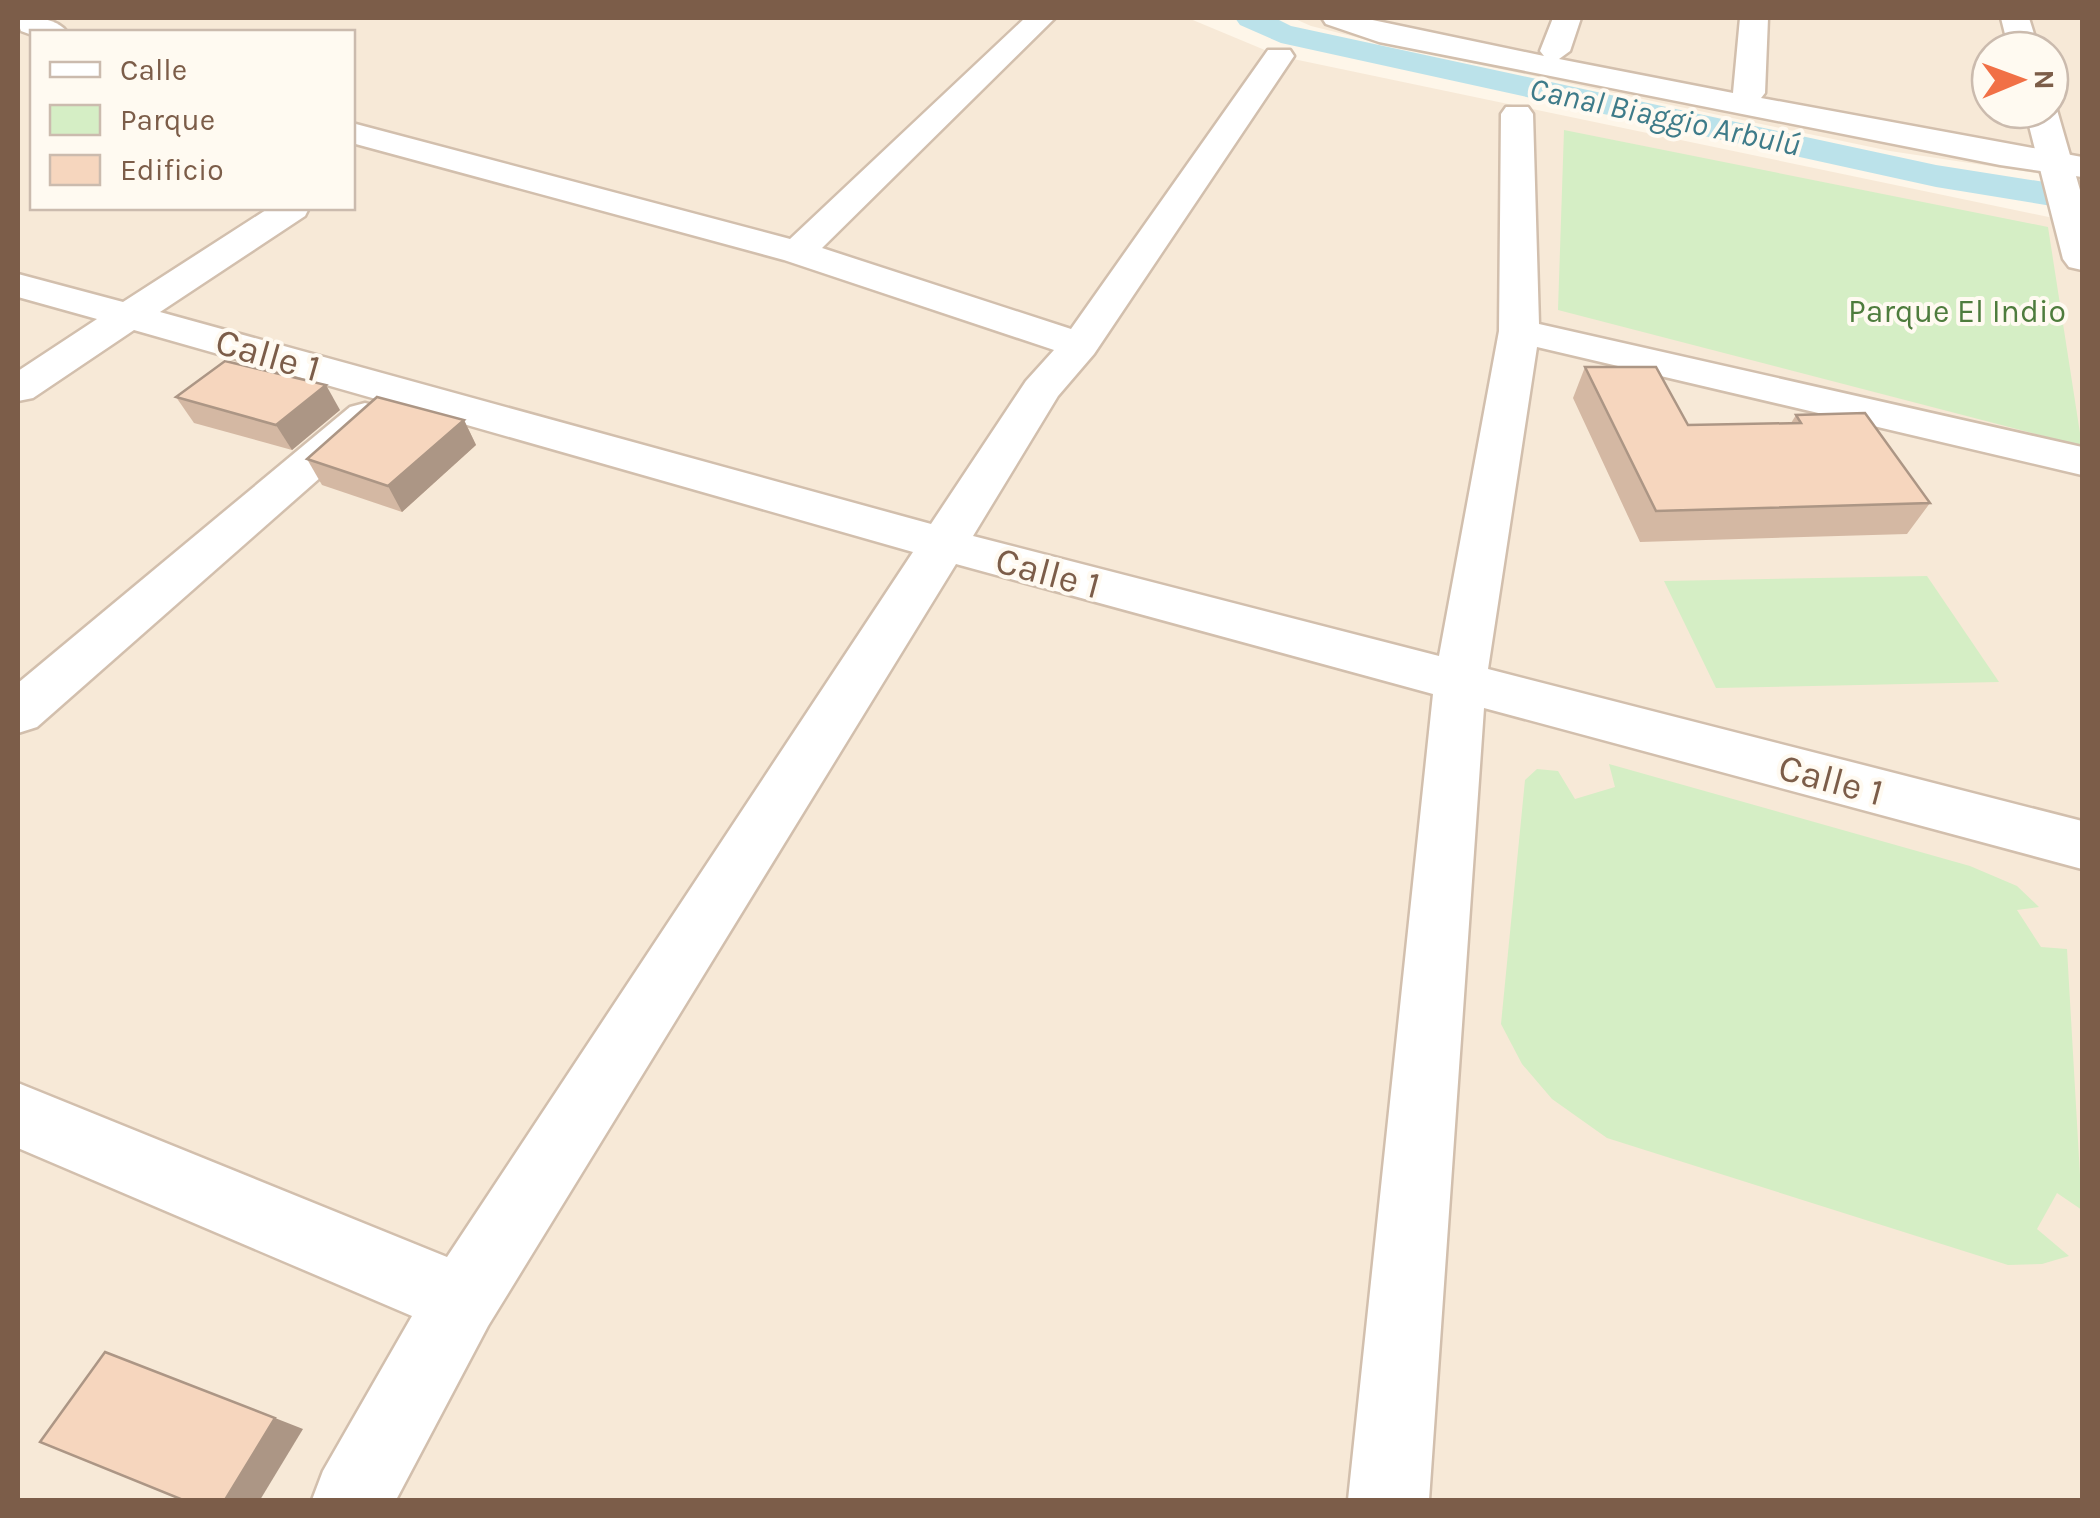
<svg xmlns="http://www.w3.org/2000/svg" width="2100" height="1518" font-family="Karla,sans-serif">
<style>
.residential{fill:#f7e9d7;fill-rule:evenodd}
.green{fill:#d5eec5}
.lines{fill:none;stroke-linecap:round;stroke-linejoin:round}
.canal{fill:#bbe2ea;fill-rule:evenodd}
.minor-casing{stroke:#d2bfad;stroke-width:5}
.tertiary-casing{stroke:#d2bfad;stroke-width:5}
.minor{fill:#fff;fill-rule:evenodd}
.tertiary{fill:#fff;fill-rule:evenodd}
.wall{fill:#d4b8a3}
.shaded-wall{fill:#ac9685}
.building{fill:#f6d6be;stroke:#ac9685;stroke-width:2.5}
.labels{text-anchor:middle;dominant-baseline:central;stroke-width:8;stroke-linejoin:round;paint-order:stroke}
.far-water-label{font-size:32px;font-style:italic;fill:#3e7b89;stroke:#fffaf1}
.far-park-label{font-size:32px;fill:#4e7c3d;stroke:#fffaf1}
.street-label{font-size:38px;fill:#7c5d49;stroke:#fffaf1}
</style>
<rect width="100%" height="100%" fill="#fef6e9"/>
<g class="residential">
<path d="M18,18H1188L1279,56L2082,224V1500H18ZM32,32H352V208H32Z"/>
<path d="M1293,18H2082V180L1890,151L1400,48L1311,26ZM1990,50H2050V110H1990Z"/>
</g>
<g class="green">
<path d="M1564,130L2048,227L2082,446L1558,310Z"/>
<path d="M1927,576L1999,682L1716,688L1664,581Z"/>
<path d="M1609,764L1970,866L2017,886L2039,907L2017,910L2041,947L2067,949L2082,1210L2057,1193L2037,1229L2069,1256L2042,1264L2008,1265L1607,1138L1552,1099L1522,1064L1501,1024L1525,780L1537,769L1558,771L1575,799L1615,787Z"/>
</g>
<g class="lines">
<path class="canal" d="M1235,18H1275L1291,26L1936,165L2082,188V211L1936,187L1281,43L1240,25Z"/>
<g class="minor-casing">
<g id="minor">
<path d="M1025,18H1055L822,248L1071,329L1268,50H1290L1294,56L1094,354L1058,396L973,536L1439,656L1499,331L1501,114L1506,107H1528L1533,114L1539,324L2082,447V475L1537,347L1488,669L2082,821V869L1484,708L1429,1500H1348L1433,694L956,564L488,1326L396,1500H312L323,1471L412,1316L18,1148V1083L447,1257L913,552L134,330L33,398L18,401V371L97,319L18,297V274L123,302L269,208H309L305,216L160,312L931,524L1026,381L1054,350L784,260L352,143V123L790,239Z"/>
<path d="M1322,18H1363L1544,56L1540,51L1553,18H1581L1570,51L1559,59L1733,93L1740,18H1768L1765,93L1761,98L2082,157V177L2000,165L1379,42L1326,24Z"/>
<path d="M21,19C35,16 58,19 67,32L32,35L21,31L18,23Z"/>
<path d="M365,403L380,407L386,416L380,425L37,727L18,733V683L350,407Z"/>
</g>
</g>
<g class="tertiary-casing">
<g id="tertiary">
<path d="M2001,18H2029L2039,50H2009Z"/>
<path d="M2050,103L2057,110L2082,197V270L2069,267L2063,259L2025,110H2050Z"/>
</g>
</g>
<use href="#minor" class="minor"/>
<use href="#tertiary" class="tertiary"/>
</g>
<g class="wall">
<path d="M1585,367L1688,425L1791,423L1796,415L1930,503L1907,534L1640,542L1573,398Z"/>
<path d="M176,397L340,410L292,450L194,423Z"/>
<path d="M464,420L476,445L402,512L322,485L307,459Z"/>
</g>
<g class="shaded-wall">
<path d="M326,385L340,410L292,450L276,425Z"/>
<path d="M464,420L476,445L402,512L388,486Z"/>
<path d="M137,1364L303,1429L260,1500H225Z"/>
</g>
<g class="building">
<path d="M225,361L326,385L276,425L176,397Z"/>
<path d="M1585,367H1656L1688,425L1801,423L1796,415L1865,413L1930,503L1656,511Z"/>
<path d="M377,397L464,420L388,486L307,459Z"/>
<path d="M105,1352L275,1418L225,1500H183L40,1442Z"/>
</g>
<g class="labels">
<g class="far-water-label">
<text transform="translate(1665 117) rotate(12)">Canal Biaggio Arbulú</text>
</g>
<g class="far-park-label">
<text x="1957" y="311">Parque El Indio</text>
</g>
<g class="street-label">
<text transform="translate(268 355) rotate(16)">Calle 1</text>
<text transform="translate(1048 573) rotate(15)">Calle 1</text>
<text transform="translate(1831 780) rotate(15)">Calle 1</text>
</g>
</g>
<rect width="2100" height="1518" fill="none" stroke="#7c5d49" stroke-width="40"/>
<rect x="30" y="30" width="325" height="180" fill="#fffaf1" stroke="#cbbbae" stroke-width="2.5"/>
<rect x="50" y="62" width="50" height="15" fill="#ffffff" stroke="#cbbbae" stroke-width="2.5"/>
<text x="120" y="80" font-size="30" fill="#7c5d49">Calle</text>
<rect x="50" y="105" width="50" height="30" fill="#d5eec5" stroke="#cbbbae" stroke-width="2.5"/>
<text x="120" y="130" font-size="30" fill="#7c5d49">Parque</text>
<rect x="50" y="155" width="50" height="30" fill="#f6d6be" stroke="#cbbbae" stroke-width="2.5"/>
<text x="120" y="180" font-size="30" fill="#7c5d49">Edificio</text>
<g transform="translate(2020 80) rotate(89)"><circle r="48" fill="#fffaf1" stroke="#cbbbae" stroke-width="2.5"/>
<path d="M0-8L18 38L0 25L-18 38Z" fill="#f17046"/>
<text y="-15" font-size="28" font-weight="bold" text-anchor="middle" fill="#7c5d49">N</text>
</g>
</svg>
